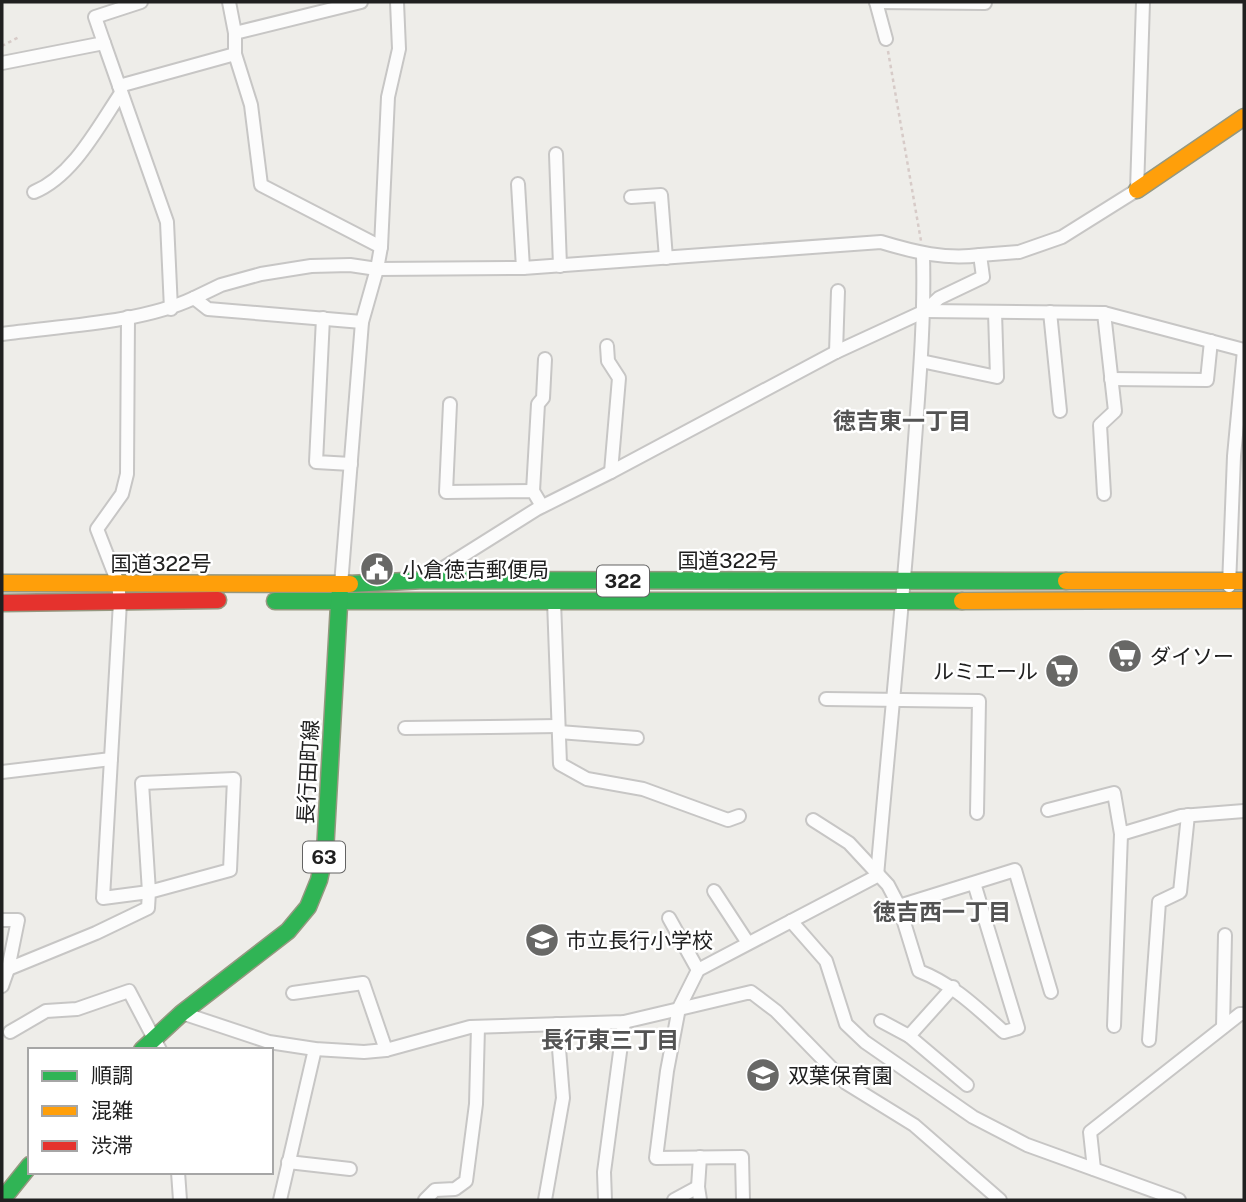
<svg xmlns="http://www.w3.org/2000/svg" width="1246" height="1202" font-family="'Public Sans','Noto Sans JP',sans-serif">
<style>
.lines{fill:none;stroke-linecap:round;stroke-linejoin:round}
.street-casing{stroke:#c7c6c5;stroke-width:16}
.fast-casing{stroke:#959880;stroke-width:19}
.slow-casing{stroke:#959880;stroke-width:19}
.jam-casing{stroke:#959880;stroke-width:19}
.path{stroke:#d7cbc8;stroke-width:2.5;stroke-dasharray:3.5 3.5;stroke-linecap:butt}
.street{stroke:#fcfcfc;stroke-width:12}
.fast{stroke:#30b455;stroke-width:16}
.slow{stroke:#ff9f0a;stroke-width:16}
.jam{stroke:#e5322d;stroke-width:16}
.labels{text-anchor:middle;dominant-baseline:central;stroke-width:5;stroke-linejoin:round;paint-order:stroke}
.shield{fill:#fff;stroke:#636363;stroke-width:2}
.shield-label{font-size:19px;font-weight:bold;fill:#202020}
.street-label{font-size:21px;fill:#202020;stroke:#fff}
.poi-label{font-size:21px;fill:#202020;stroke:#fff;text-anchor:start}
.neighbourhood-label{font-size:23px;font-weight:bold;fill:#535353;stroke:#fff}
</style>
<rect width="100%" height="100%" fill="#eeede9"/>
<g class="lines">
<g class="street-casing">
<g id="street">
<path d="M229,2L235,33V54L251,105L261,185L381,247"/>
<path d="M876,2L985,3"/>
<path d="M876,2L886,39"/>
<path d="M235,33L361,2"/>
<path d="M104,43L167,222L171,309"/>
<path d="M2,63L104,43L95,17L141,2"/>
<path d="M119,86L235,54"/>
<path d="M556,154L560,266"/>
<path d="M518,184L523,268"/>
<path d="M34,192C73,176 98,127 121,93"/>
<path d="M631,197L661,195L666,258"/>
<path d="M194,298L221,285L261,274L311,266L350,265L377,269L523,268L881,242C914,252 946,260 980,255"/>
<path d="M925,311L1104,313L1244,350"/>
<path d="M1050,312L1060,411"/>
<path d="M323,318L316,462L351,464"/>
<path d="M2,334C61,326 141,323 194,298L208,309L362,322"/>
<path d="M607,346L608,361L619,378L611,472"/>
<path d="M836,352L838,291"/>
<path d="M921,361L997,377L995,312"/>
<path d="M1111,379L1207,380L1211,341"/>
<path d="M450,404L446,492L533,491L542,506"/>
<path d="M533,491L538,404L543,398L545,359"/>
<path d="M1104,494L1100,425L1115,411L1104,313"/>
<path d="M432,575L537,509L611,472L836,352L925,311L939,298L983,277L980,255L1019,252L1062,237L1137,190L1143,2"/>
<path d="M341,585L362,322L377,269L381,247L388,97L399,49L397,2"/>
<path d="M1229,586L1234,456L1244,350"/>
<path d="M554,601L560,764L587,779L643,789L728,820L739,816"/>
<path d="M826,699L979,701L977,813"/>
<path d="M405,728L558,726"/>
<path d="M559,732L637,738"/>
<path d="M2,772L111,759"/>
<path d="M1048,810L1114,793L1121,834L1181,816L1244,811"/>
<path d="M813,820L849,843L888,885L899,906"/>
<path d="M974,883L1018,1028L1004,1032C977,1008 953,984 919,971L899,906L1015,870L1051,992"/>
<path d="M714,891L748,943"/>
<path d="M669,918L698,970"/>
<path d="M2,920H18L8,969L96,933L148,908L149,892L230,870L234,779L142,783L149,892L103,898L120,602L118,583L97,529L122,494L127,474L128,317"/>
<path d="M791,921L826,961L846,1024L865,1042L973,1117L1027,1145L1179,1200"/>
<path d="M2,986L8,969"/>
<path d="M293,993L363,983L386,1050"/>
<path d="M182,1013L269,1042L315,1049L364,1052L386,1050L470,1027L624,1022L751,992L776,1011L846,1083L914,1125L1000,1200"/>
<path d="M881,1021L909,1036L953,987"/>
<path d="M1114,1026L1121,834"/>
<path d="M1223,1027L1225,935"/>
<path d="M10,1032L46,1011L77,1009L129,991L160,1050"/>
<path d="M909,1036L967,1085"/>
<path d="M1149,1040L1159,902L1180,892L1188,815"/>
<path d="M700,1157L698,1187L700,1200"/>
<path d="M288,1162L350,1169"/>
<path d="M1094,1169L1090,1132L1240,1014H1244"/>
<path d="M178,1172L180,1200"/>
<path d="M280,1200L315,1049"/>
<path d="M425,1200L435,1190L455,1189L466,1181L476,1104L478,1027"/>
<path d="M545,1200L563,1098L557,1024"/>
<path d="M605,1200L604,1172L624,1022"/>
<path d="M674,1200L698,1187"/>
<path d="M743,1200L742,1157L656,1158L667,1071L679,1008L698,970L877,876C889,739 903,603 913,467C918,396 925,326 923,255"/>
</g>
</g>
<g class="fast-casing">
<g id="fast">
<path d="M350,584L424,580L1066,581"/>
<path d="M275,601H962"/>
<path d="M142,1050L182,1013L288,931L308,907L319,880L325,852L340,587"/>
<path d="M2,1200L30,1165"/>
</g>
</g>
<g class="slow-casing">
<g id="slow">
<path d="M1137,190L1244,117"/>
<path d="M1066,581H1244"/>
<path d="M2,583L350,584"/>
<path d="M962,601L1244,600"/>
</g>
</g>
<g class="jam-casing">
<path id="jam" d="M2,603L218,600"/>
</g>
<g class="path">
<path d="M2,46L19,37"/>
<path d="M888,51L921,241"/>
</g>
<use href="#street" class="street"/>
<use href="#fast" class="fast"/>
<use href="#slow" class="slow"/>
<use href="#jam" class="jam"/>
</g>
<defs>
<g id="civic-disc" transform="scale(1.75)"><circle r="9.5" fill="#686866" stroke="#fff"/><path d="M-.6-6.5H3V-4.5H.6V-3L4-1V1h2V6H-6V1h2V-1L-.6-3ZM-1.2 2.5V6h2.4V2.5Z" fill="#fff"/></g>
<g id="supermarket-disc" transform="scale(1.75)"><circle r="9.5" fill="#686866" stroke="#fff"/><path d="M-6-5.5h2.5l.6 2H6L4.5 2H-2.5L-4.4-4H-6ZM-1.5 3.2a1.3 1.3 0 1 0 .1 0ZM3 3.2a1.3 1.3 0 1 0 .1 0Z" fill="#fff"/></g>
<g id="school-disc" transform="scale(1.75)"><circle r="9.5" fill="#686866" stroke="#fff"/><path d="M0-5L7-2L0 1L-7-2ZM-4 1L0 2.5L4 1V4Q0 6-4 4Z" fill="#fff"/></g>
</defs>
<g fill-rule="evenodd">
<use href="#civic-disc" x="377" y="569"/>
<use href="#supermarket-disc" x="1125" y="656"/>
<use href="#supermarket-disc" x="1062" y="671"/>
<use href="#school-disc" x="542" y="940"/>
<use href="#school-disc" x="763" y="1075"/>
</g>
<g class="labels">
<g class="shield">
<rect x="597" y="565.5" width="52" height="31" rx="5"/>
<rect x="303" y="841.5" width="42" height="31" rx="5"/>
</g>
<g class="shield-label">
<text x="623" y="581">322</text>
<text x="324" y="857">63</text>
</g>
<g class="street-label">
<text x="728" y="560">国道322号</text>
<text x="161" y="563">国道322号</text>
<text transform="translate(308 772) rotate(-87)">長行田町線</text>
</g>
<g class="poi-label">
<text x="402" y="569">小倉徳吉郵便局</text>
<text x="1150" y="656">ダイソー</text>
<text x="1038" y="671" text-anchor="end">ルミエール</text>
<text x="566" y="940">市立長行小学校</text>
<text x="788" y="1075">双葉保育園</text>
</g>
<g class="neighbourhood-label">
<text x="902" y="420">徳吉東一丁目</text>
<text x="942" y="911">徳吉西一丁目</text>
<text x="610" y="1039">長行東三丁目</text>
</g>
</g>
<rect width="1246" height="1202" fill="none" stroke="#202020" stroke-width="7"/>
<rect x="28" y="1048" width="245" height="126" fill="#ffffff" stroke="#a6a6a6" stroke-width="2"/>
<rect x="42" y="1071" width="35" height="10" fill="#30b455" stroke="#a6a6a6" stroke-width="2"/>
<text x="91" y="1083" font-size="21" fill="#202020">順調</text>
<rect x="42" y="1106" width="35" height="10" fill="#ff9f0a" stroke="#a6a6a6" stroke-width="2"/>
<text x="91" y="1118" font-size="21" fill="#202020">混雑</text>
<rect x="42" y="1141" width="35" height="10" fill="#e5322d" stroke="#a6a6a6" stroke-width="2"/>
<text x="91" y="1153" font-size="21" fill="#202020">渋滞</text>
</svg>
